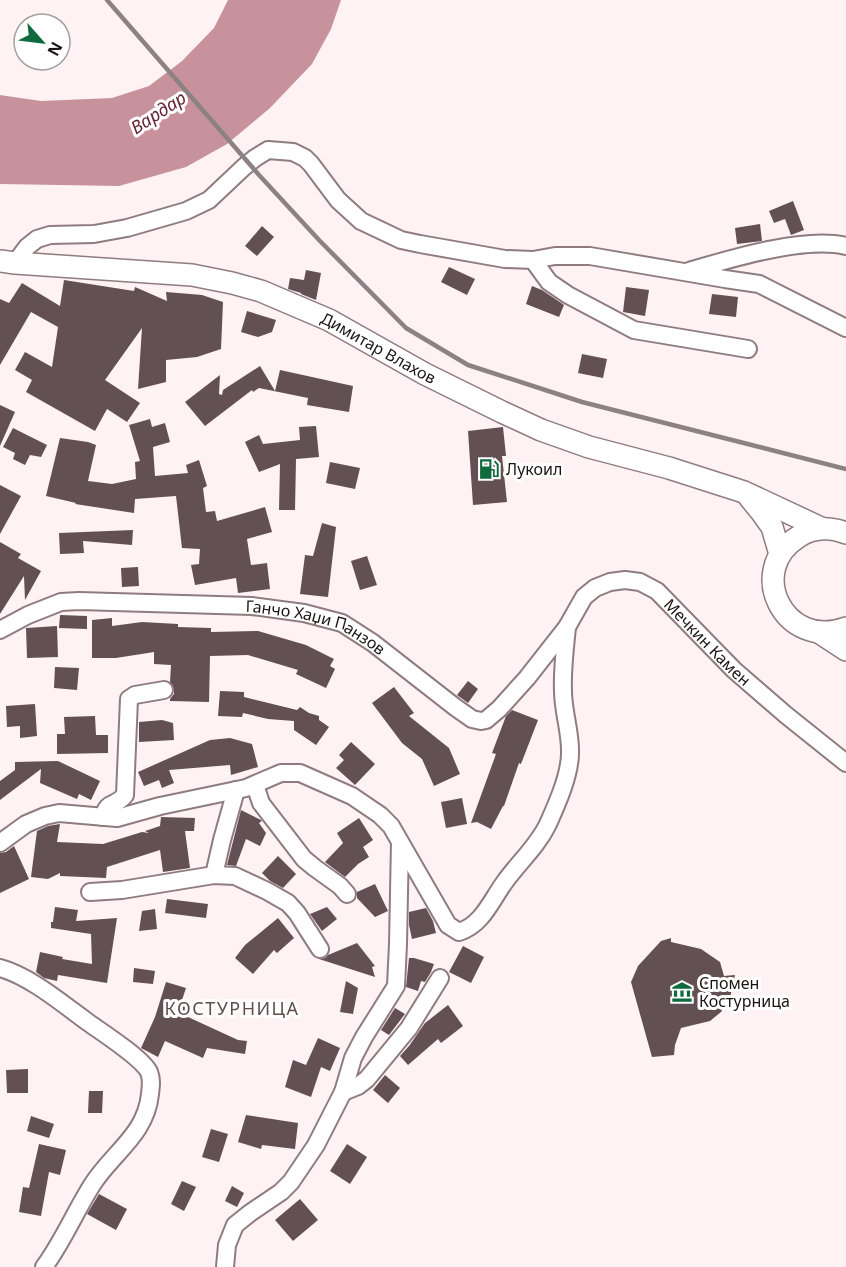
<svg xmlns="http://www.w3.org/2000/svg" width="846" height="1267" font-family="'Noto Sans',sans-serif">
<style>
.water{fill:#c8929d}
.building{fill:#625054}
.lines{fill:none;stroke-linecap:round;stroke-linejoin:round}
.minor-casing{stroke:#8f7c80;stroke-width:20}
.major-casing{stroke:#8f7c80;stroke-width:24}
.minor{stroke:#fff;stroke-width:16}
.major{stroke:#fff;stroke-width:21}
.rail{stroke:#8c8283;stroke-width:4.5}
.labels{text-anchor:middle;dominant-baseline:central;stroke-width:6;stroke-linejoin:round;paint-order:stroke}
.street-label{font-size:16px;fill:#1b1415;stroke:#fff}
.poi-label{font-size:16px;fill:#1b1415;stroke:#fff;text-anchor:start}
.water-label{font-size:18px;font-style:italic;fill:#672538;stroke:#fff}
.neighbourhood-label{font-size:18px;letter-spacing:1.5px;fill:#604e51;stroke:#fff}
</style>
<rect width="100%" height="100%" fill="#fff2f4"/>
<path class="water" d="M228,0H341L331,29L312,64L270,108L227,144L186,167L119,186L0,184V95L41,101L112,98L149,86L182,61L214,28Z"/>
<g class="building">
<path d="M793,201L804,230L791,235L785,219L774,223L769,211Z"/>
<path d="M760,224L762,241L737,244L735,228Z"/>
<path d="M262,226L274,237L257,256L245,246Z"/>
<path d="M449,267L475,279L467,295L441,282Z"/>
<path d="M306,270L321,273L316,300L301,294V293L288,289L290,278L304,280Z"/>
<path d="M64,280L134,291L135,287L167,301L166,292L202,295L223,302L221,349L197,357L166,360V382L138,389L142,328L105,380L140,403L127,422L107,409L95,431L26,392L32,380L15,370L25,352L52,367L58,327L31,312L0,365V299L9,303L22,283L60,306Z"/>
<path d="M532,286L542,290L564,305L559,317L526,304Z"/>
<path d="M626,287L649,290L645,316L623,312Z"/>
<path d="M712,294L738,297L736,317L709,314Z"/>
<path d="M247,311L276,320L272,332L258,337L241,332Z"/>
<path d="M582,354L607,359L603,378L578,373Z"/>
<path d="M260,366L275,391L280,370L353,386L349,412L307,405L308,398L259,388L253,392L252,390L205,426L185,402L220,375L219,394L222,395L223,390Z"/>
<path d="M0,405L15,412L0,446Z"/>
<path d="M150,419L152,427L165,423L170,442L153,447L155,476L188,473L186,465L199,460L207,486L203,488L206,512L215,511L217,521L265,507L272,532L247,539L251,565L267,563L270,589L238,593L236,578L195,585L191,565L199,564L200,549L182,548L176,496L135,499L134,513L75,504L76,503L46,496L60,438L88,442L96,445L88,481L112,484L136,479L135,462L140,461L129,425Z"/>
<path d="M316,426L319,457L296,459L295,510H279L280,464L259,472L245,442L259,435L263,444L300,440L299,427Z"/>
<path d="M503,427L506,456H502L507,502L473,505L468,431Z"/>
<path d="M13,428L47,445L41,457L30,455L25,465L13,459L15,453L3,447Z"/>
<path d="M330,462L360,468L355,489L326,483Z"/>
<path d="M0,485L21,496L0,534Z"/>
<path d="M322,523L336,527L328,597L300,594L305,555L313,556Z"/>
<path d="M133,530L132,545L83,541L84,553L60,554L59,533Z"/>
<path d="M0,542L21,554L18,558L41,571L25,600L24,576L0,614Z"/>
<path d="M367,556L377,585L360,590L351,561Z"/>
<path d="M138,567L139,586L122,587L121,568Z"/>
<path d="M60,615L87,616V629L59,628Z"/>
<path d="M112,618V626L142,622L178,624V627L211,628V632L258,631L306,645L334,659L330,666L335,669L326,688L296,674L298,670L248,655L210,656L209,702L170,701V699L174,694V689L170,682L171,665L154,664V652L116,658H92V620Z"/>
<path d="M57,626L58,657L27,658L26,628Z"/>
<path d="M55,667L79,668L77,690L54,688Z"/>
<path d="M468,681L478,689L468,703L457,695Z"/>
<path d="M394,687L414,713L409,716L449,748L460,774L434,786L422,759L402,743L372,703Z"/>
<path d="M220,691L244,692V697L297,710L300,707L309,713L319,716V720L329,727L316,745L294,730V721L268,719L243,713L242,717L218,716Z"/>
<path d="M35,704L37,736L20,738V726L7,727L6,706Z"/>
<path d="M512,710L538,720L521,764L519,763L504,806H503L491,829L477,822L471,823L496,754L492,753L506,716Z"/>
<path d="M95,716L96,735H108V753L57,754V734H65L64,717Z"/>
<path d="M162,720L173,723L174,740L139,742V722Z"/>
<path d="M230,738L252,744L258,767L231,775L230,765L169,770L174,783L162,788L159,780L144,786L138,772L210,740Z"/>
<path d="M351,742L375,764L355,785L336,768L344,760L339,755Z"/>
<path d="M58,761L100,781L91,800L79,794L77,799L40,783L41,769L0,800V781L15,770V762Z"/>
<path d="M462,798L467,824L446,828L441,802Z"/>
<path d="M241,810L261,820L262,821L259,823L266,833L260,846L246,839L236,866L227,865Z"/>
<path d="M161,817L195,818L194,831H185L190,868L163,872L160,850L107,867L106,878L60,876V873L48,879L31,877L37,831L48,826L60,824L57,842L103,844L142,832L149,833L145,831L160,826Z"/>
<path d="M359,818L373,840L363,847L369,857L358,864L345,877L325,862L343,843L337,833Z"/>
<path d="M14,846L29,879L0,893V853L6,852Z"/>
<path d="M278,856L296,874L283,888L270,881L262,873Z"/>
<path d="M375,884L388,911L375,917L357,898V892Z"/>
<path d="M167,899L208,904L206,918L165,913Z"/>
<path d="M55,907L78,910L76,921L117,918L107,983L58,975L57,981L44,978L36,972L40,952L63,957L62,959L92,964L91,934L51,928V922H53Z"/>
<path d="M327,907L337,919L322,931L310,914Z"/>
<path d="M426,908L433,921L436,933L412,939L409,925V912Z"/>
<path d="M155,909L157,929L139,931L142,911Z"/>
<path d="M278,918L294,938L277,953L274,950L253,974L235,958L245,945Z"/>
<path d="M671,938V942L701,949L720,962L724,976L735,975L730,998L721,1012L710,1021L681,1028L675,1045L674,1055L652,1057L631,982L638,966L661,941Z"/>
<path d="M357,943L375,966L372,967L375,977L319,959L325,958L328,955Z"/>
<path d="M463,946L484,957L471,983L449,972Z"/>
<path d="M409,958H414L434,964L431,972L425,982L421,981L418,991L406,987Z"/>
<path d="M134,968L155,971L153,984L133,982Z"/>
<path d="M346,981L358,988L353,1014L340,1012Z"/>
<path d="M166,982L186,988L181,1003L192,1006L188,1017L238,1040L247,1041L245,1054L207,1048L203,1058L165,1041L158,1057L141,1048L155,1017Z"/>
<path d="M448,1005L463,1026L441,1043L438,1039L408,1065L400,1056L409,1046L425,1023Z"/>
<path d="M395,1008L405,1014L389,1035L381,1030Z"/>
<path d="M318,1038L340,1048L330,1071L321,1067L311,1097L285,1087L293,1060L306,1065Z"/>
<path d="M28,1069V1093H7L6,1070Z"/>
<path d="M385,1075L400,1088L388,1103L373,1090Z"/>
<path d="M89,1091H103L102,1113H88Z"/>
<path d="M246,1115L298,1123L295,1149L262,1145L261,1149L238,1142Z"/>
<path d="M31,1116L54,1124L49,1138L27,1131Z"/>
<path d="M211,1129L228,1134L219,1162L202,1157Z"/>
<path d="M39,1144L66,1150L60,1175L49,1172L41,1216L19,1212L23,1187L29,1188Z"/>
<path d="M347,1144L367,1157L350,1184L330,1171Z"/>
<path d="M182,1181L196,1187L184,1211L171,1204Z"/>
<path d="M232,1186L244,1193L237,1207L225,1201Z"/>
<path d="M99,1194L127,1209L116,1230L87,1214Z"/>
<path d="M300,1199L318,1220L293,1241L275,1220Z"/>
</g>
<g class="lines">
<g class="minor-casing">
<g id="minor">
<path d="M533,260L549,282L568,295L634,330L748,349"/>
<path d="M15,263L27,247L37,239L50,235L94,234L127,228L186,211L209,200L244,167L255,158L268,150L293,152L305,158L311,164L338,200L361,221L401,240L420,244L505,259L533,260L555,256H590L725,279L759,284L846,328"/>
<path d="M689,271C729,259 805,236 846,246"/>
<path id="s1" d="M0,630L28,615L61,602L79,601L252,606L304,613L342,623L373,643L455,707L472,719L481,721L486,720L499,709L527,678L567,627L584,597L595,588L610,582L625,580L640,582L657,591L734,670L786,715L846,763"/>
<path d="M255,785L261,803L304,859L315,868L340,886L347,894"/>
<path d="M103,817C108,799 115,808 125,795L129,699L135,695L164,690"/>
<path d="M0,843L26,824L45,816L59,813L117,818L160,806L246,788L281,773H300L352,796L380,815L391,826L448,925L459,932C482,925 491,901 504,883C518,863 537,847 548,824C557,804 571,773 570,750C570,730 563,711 563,691C562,670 565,648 567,627"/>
<path d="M214,875L222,840L236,790"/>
<path d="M90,892L122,890L214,875L235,876L267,891L288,903L297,913L320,949"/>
<path d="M0,968C30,976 64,1005 89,1023C103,1033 142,1058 149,1072C152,1079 151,1086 150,1094C146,1135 112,1153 92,1185C75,1212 63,1241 44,1267"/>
<path d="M343,1092L358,1086L367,1079L409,1028L440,978"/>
<path d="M225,1267L227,1245L235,1225L250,1213L281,1192L291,1182L316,1145L343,1092L353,1058L364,1037L396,986L398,944L400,842"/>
</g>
</g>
<g class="major-casing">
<g id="major">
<path id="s2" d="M0,261L15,263L192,275L232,283L261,291L329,320L425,374L502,412L541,430L589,447L669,468L744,492L821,528"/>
<path d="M749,497L762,513L772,527L780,554"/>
<path d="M846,533C830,527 813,527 798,537C745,570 784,651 846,628"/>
<path d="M820,633L846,650"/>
</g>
</g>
<use href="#minor" class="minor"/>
<use href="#major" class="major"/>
<path class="rail" d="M107,0L259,175L319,240L406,328L468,365L582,402L846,469"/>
</g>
<defs>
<g id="fuel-bare" transform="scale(1.62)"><path d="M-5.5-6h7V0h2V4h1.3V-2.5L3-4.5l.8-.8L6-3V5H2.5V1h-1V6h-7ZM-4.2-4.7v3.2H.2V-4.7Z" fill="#0f6a3d" stroke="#fff" stroke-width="2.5" paint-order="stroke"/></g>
<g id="museum-bare" transform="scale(1.62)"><path d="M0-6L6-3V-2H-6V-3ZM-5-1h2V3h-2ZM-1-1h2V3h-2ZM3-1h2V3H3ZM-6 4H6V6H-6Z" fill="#0f6a3d" stroke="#fff" stroke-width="2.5" paint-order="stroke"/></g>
</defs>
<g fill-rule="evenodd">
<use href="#fuel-bare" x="489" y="469"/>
<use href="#museum-bare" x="682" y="992"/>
</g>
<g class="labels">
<g class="street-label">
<text stroke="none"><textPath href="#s2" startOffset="394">Димитар Влахов</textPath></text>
<text stroke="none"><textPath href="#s1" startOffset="326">Ганчо Хаџи Панзов</textPath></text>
<text stroke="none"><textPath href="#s1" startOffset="836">Мечкин Камен</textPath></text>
</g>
<g class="poi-label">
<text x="506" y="469">Лукоил</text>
<text x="699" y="983">Спомен<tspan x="699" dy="18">Костурница</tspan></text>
</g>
<g class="water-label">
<text transform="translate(158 112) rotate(-33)">Вардар</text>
</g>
<g class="neighbourhood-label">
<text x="232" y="1008">КОСТУРНИЦА</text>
</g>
</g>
<g transform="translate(42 42) rotate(118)"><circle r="28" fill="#ffffff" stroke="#a4a1a1" stroke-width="1.5"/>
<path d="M0-4.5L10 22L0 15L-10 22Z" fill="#0f6a3d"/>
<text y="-9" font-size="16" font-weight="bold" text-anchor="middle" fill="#1b1415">N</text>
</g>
</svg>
